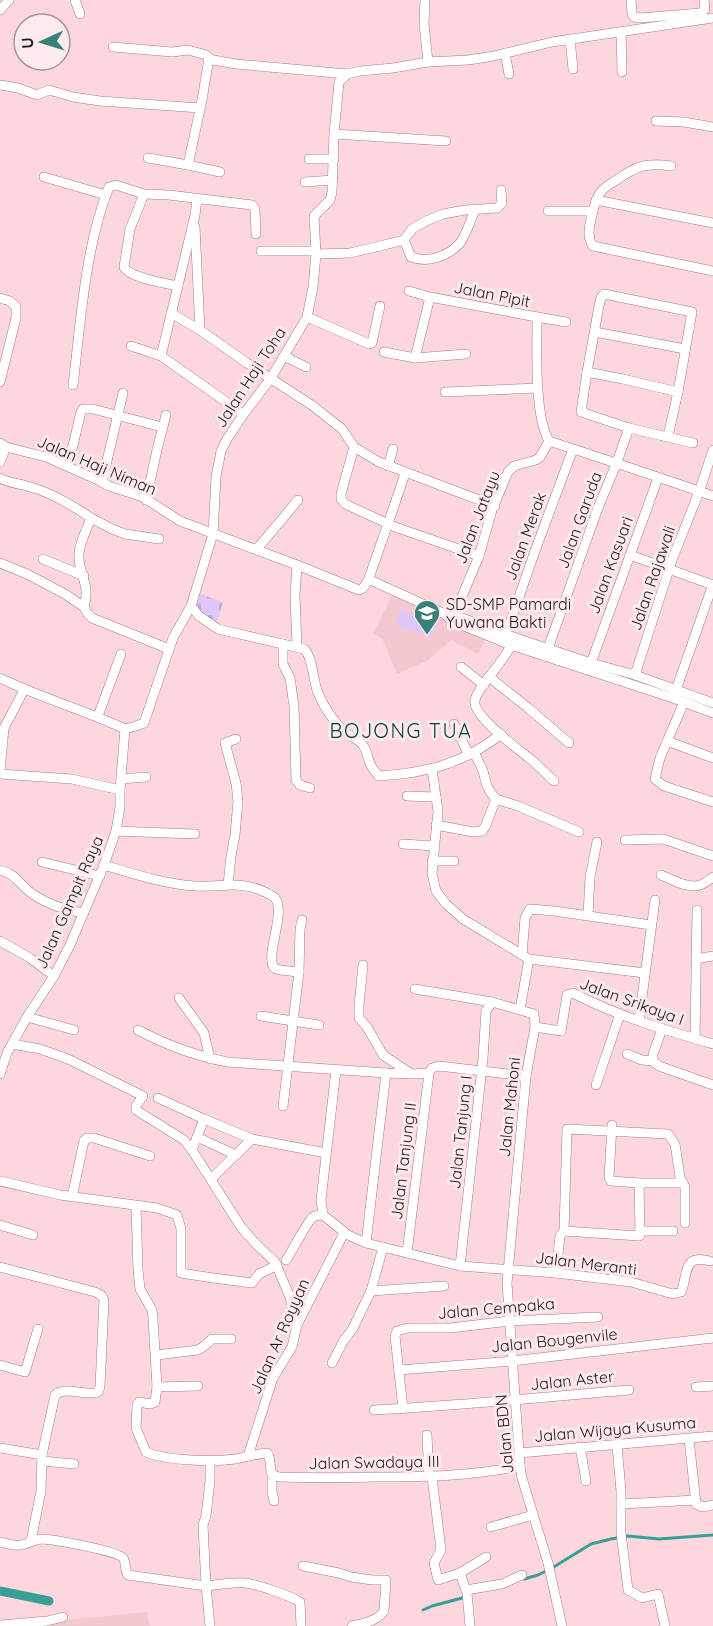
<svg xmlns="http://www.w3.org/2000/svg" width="713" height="1626" font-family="Quicksand,sans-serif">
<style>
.built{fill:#f4c8cf}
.cemetery{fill:url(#cemetery-stones)}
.pitch{fill:#e0c7fb}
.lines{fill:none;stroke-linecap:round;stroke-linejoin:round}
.stream{stroke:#379f96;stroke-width:3}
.canal{stroke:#379f96;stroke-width:9}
.minor-casing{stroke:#a67b83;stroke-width:10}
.minor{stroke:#fff;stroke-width:9}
.labels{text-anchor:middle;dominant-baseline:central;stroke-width:6;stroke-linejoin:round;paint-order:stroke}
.street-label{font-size:16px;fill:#241417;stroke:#fdeaed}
.poi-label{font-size:16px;fill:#241417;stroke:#fdeaed;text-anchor:start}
.quarter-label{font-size:20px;letter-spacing:1.5px;fill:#00403b;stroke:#fdeaed}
</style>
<defs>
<pattern id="cemetery-stones" width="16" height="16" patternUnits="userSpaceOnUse" patternTransform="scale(1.5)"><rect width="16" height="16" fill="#e0c7fb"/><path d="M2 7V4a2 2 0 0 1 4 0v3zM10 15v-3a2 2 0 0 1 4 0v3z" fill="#c0aad6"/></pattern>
</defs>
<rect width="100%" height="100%" fill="#fdd7dd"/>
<g class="built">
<path d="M393,593L485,640L478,654L451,640L427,661L397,674L382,638L373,634Z"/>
<path d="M147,1612L150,1626H46V1622Z"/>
</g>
<path class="cemetery" d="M200,594L223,602L217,622L198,609L197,600Z"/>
<path class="pitch" d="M401,609L437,622L431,637L396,625Z"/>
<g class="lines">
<g class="stream">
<path d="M524,1579L538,1575L552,1568L591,1544L611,1539L628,1536L659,1539L713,1535"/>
<path d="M423,1610L432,1606L462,1598L466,1595"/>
</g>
<path class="canal" d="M0,1591L49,1601"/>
<g class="minor-casing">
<g id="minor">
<path d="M75,0L80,14"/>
<path d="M425,0L424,24L428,62"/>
<path d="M631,0L632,14L634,17L639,18L701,13L705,9L704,0"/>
<path d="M0,10L9,0"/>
<path d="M621,32L622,72"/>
<path d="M570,39L573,69"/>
<path d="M113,47L172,52L188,50L206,55L209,58L213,60L236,64L347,74"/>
<path d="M505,53L509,74"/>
<path d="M0,85L18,88L37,95L49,90L73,97L100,101L200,108"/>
<path d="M656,121L684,122L713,127"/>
<path d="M334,134L446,141"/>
<path d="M148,158L188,165L202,100L209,58"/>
<path d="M309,159H334"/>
<path d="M188,165L220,172"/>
<path d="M671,166C646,162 636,166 615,181C610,184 603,188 600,193C595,200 593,211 591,219C589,229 587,237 593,246L713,271"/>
<path d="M44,177L106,195"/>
<path d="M305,182L333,180"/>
<path d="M144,194L130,229L124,267C130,278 164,283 178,286"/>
<path d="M596,200L713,223"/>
<path d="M548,211H593"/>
<path d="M195,227L200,330"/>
<path d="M404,240L411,257C427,263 447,257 459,244C465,238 471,219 475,210"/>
<path d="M261,251H316"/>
<path d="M316,254L350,253L380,246L404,240L412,229L426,221L443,214L465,210L497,208L502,203L501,190"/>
<path d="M409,291L430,297L537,317C537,349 534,415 549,441"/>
<path d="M0,298L10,301L16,307V318L0,382"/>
<path d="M171,313L200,330L247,363L313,406L342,429L354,447L379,462L495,506"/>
<path d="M307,317L369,344L372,343L380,306"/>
<path d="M537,317L566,322"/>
<path d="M595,332L685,349"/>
<path d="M131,346L161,356L232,406L243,415"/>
<path d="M384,352L415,358L466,354"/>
<path d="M161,356L195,215L197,199"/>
<path d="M284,356L306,367"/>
<path d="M415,358L430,297"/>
<path d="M587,372L623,379L678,392"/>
<path d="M73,385C81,320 85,247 109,187L116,185L144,194L169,195L252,205L255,209L256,234"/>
<path d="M445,392L538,388"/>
<path d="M668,436L678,392L692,312L604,294L601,298L599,306L587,372L581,412L629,428L693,443"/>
<path d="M549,441C604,459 659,477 713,496"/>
<path d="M0,443L6,447L46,457L100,481L109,486L143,497L180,521L297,565L359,590L363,588L369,579"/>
<path d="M354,447L341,494V499L345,504L395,527L479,556"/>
<path d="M0,462L6,447"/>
<path d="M68,466L81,412L83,409H93L162,427"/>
<path d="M388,466L393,449"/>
<path d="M405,473C394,508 381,543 369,578L370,580L443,613L454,615L516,638L591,663L635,675L713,703"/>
<path d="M0,478C8,483 18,483 27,486C50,492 71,504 91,518C87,529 79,543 79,555C78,575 91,583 84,607"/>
<path d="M102,482L123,393"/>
<path d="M146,500L157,450L166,415"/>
<path d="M91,518L112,529L125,534L159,539"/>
<path d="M257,549L298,500"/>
<path d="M630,555L713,585"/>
<path d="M43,559L84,576"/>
<path d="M0,563L27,574L65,594L84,607L87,613L92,618L169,649"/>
<path d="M191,606L199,616L218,629L304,649C313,657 313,681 318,693C324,707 334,722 345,732C351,738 360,739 364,747C371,760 366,763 379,776C426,773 463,764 501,734"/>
<path d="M443,613L452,621L511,645L673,698L713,713"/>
<path d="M453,618L479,556L492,510L508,472L514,466L536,460L540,457L549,441"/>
<path d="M505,633L511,620L535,551L573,449"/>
<path d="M514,642C509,648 506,655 501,661C494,672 478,688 475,700C471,716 521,751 534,762C541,768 547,775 554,781"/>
<path d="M283,644V664L290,678L294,706L296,780L300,785L310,788"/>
<path d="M297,646L295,595L297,565"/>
<path d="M546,654L598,508L617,462L629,428"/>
<path d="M591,663L658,478"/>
<path d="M461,667L484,685"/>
<path d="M635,675L672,560L699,492L713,450"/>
<path d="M489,677L527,707L569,743"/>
<path d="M0,678C41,698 84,710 125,729"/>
<path d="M675,693L713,584"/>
<path d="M684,702L660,758L655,779L664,786L713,802"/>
<path d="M98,716L121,654"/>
<path d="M454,724L469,755"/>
<path d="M125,729L136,726L144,723L173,638L191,606L213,534L216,477L221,451L227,439L243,415L271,378L307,317L313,287L316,254L314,216L330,200L332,192L334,134L339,82L347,74L360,71L393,68L428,62L468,60L494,56L552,42L713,18"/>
<path d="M667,741L713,758"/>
<path d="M474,752L483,771L487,786L491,793L496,799L518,806L579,832"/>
<path d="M432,769L438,811L432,873L436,891L446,904L463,919L529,959L645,973"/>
<path d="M0,771L4,728L24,690"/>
<path d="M0,774L72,779L120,790"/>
<path d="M121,779L146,777"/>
<path d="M407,796L436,797"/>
<path d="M436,825L473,832L482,831L485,827L496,799"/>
<path d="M116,831L195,834"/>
<path d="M625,840L663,839L713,856"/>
<path d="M403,844L434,846"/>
<path d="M432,861H454"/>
<path d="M42,862L100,876"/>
<path d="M104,865C134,874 164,884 195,886C223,888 239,879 267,893C269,894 274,897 275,898C287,913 262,962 276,969C283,971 293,971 299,972"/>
<path d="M0,870C17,874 20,886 34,895C49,905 65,910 83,913"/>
<path d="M661,875C671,879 688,889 700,885C704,884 709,880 713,877"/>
<path d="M228,885L231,856L235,835L238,801L236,783L225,743L236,739"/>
<path d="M588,915L590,877L597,842"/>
<path d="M0,941L30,958L54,976"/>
<path d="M522,955L525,918L530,909L554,911L651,925"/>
<path d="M696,959L713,956"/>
<path d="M363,965L359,1005V1018L367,1027L383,1055L410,1073"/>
<path d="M415,989L492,1002L534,1014L535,1027L526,1076L507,1283L520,1466L522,1478L548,1563L562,1626"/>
<path d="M179,998L204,1033L210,1059"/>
<path d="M520,1009L529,959"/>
<path d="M261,1016L319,1025"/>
<path d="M27,1017L74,1030"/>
<path d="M639,1020L655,900"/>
<path d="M535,1027L561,1031L567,995L573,993C617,1016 665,1030 713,1044"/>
<path d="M662,1029L653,1054V1061L659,1066L713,1085"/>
<path d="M138,1030C166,1045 196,1056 227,1062L386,1073L412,1074L429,1073"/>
<path d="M695,1039L697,910"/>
<path d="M12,1044L40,1049L68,1059L143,1096L136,1106V1110L184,1140L192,1150"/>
<path d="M627,1054L642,1060L653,1061"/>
<path d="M336,1070L321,1200L323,1215L348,1235L366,1243L460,1266L556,1273L631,1282L673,1294L681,1292C686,1283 684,1263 695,1260C699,1259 706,1260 710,1261"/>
<path d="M429,1073L432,1068L439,1066L526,1076"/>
<path d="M0,1074L7,1053L27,1017L54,976L70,945L104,865L116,831L120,807V790L125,729"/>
<path d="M596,1085L620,1014"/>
<path d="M158,1098L204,1119L252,1139L326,1153"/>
<path d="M283,1106L299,972L300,929L302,920"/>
<path d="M204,1119L192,1150L241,1227L255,1243L275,1262L290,1297L297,1325"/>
<path d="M612,1125L609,1178L611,1181L639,1183H683"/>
<path d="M197,1137L236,1155"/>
<path d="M211,1179L252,1139"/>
<path d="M0,1181L60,1195L157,1208L177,1215L181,1229V1273L213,1278L252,1283L259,1274L277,1265"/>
<path d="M72,1197L84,1141L87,1138H94L150,1156"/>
<path d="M136,1206L138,1269L140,1289L152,1310L153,1319L157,1387L155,1402L150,1404L139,1402L137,1405L136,1428L146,1452C167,1461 213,1462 235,1459C246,1457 256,1454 267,1453C274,1461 265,1475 279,1477C312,1478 344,1478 377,1477C425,1477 473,1476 520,1466"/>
<path d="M0,1225L33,1235"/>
<path d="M564,1231L639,1236L640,1235L639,1183"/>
<path d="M640,1231H673"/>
<path d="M366,1243L386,1073"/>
<path d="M407,1253L429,1073"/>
<path d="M286,1260C292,1252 308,1220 313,1217C316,1215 319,1215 323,1215"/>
<path d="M460,1266L483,1058L486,1011L492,1002"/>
<path d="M0,1267L95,1292L101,1295L104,1300L100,1387L98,1392C84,1397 66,1385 55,1395L42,1455L41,1491L31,1541"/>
<path d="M556,1273L560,1236L564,1231L567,1129L668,1134L675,1144L680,1177L685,1187V1223"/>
<path d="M371,1291L444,1286"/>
<path d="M156,1355L198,1350L204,1346L212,1339H231"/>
<path d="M332,1363L344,1340L352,1330L371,1291L383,1247"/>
<path d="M0,1365L25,1372L38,1329"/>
<path d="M399,1370L512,1361L713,1338"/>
<path d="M157,1387L198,1386"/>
<path d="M696,1387L713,1386"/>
<path d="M403,1409L395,1336L397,1331L408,1328H451L509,1321L598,1317"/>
<path d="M374,1410C459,1406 544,1397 629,1390"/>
<path d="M427,1435L429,1477"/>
<path d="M689,1439L696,1504L702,1507L713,1505"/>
<path d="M617,1445L621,1491V1533L628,1590L642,1598L658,1594L665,1626"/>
<path d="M580,1447L586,1481"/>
<path d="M0,1448L42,1455"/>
<path d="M519,1453L713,1436"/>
<path d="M248,1456L273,1378L292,1347L297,1325L344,1233"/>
<path d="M210,1460V1480L206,1516L203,1525L206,1586C219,1585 231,1582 245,1583C256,1584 291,1596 300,1602L301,1626"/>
<path d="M42,1461L74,1464"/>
<path d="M272,1474V1491L274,1501"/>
<path d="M432,1477L441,1550L434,1563L438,1580L460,1573L467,1593L470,1626"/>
<path d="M621,1504L696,1500"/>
<path d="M491,1527L533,1515"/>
<path d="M0,1542C6,1543 13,1546 19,1545C26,1545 33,1540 41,1539C52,1539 118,1551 123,1558C127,1563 124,1570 128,1575L206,1586L210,1626"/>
<path d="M303,1566L339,1573L351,1577L372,1580H386L384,1611C377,1621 364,1623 352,1626"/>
<path d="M460,1573L486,1557"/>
<path d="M466,1590L502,1584L522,1575"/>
<path d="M0,1625L47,1621L63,1617"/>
</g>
</g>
<use href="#minor" class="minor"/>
</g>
<defs>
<g id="school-pin" transform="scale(1.35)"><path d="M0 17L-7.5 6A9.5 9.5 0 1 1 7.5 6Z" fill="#398079" stroke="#fdeaed"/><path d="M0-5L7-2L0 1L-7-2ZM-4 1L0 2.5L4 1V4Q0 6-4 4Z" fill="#fff"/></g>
</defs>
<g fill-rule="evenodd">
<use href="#school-pin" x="427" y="613"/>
</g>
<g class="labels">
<g class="street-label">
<text transform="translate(492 294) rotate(11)">Jalan Pipit</text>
<text transform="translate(250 377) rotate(-57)">Jalan Haji Toha</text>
<text transform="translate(97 465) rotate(23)">Jalan Haji Niman</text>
<text transform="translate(477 517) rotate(-69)">Jalan Jatayu</text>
<text transform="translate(579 520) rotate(-70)">Jalan Garuda</text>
<text transform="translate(525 536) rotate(-70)">Jalan Merak</text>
<text transform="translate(610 565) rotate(-70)">Jalan Kasuari</text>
<text transform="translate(652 578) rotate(-71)">Jalan Rajawali</text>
<text transform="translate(69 902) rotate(-66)">Jalan Gampit Raya</text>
<text transform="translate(632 1001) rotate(20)">Jalan Srikaya I</text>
<text transform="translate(509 1107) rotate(-84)">Jalan Mahoni</text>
<text transform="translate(460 1132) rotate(-84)">Jalan Tanjung I</text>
<text transform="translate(403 1161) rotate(-83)">Jalan Tanjung II</text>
<text transform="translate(586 1263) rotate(7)">Jalan Meranti</text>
<text transform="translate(496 1308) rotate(-5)">Jalan Cempaka</text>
<text transform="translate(279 1336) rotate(-66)">Jalan Ar Royyan</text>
<text transform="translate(554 1340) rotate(-6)">Jalan Bougenvile</text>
<text transform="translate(572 1380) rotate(-6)">Jalan Aster</text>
<text transform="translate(615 1429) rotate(-5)">Jalan Wijaya Kusuma</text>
<text transform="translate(504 1434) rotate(-95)">Jalan BDN</text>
<text transform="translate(374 1462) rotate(-1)">Jalan Swadaya III</text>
</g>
<g class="poi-label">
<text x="446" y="604">SD-SMP Pamardi<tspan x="446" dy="18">Yuwana Bakti</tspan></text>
</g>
<g class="quarter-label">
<text x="401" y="730">BOJONG TUA</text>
</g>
</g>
<g transform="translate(42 42) rotate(266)"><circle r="28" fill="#fdeaed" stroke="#a69497" stroke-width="1.5"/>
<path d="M0-4.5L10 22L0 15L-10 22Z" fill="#398079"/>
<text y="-9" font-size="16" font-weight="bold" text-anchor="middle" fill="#241417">U</text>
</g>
</svg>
